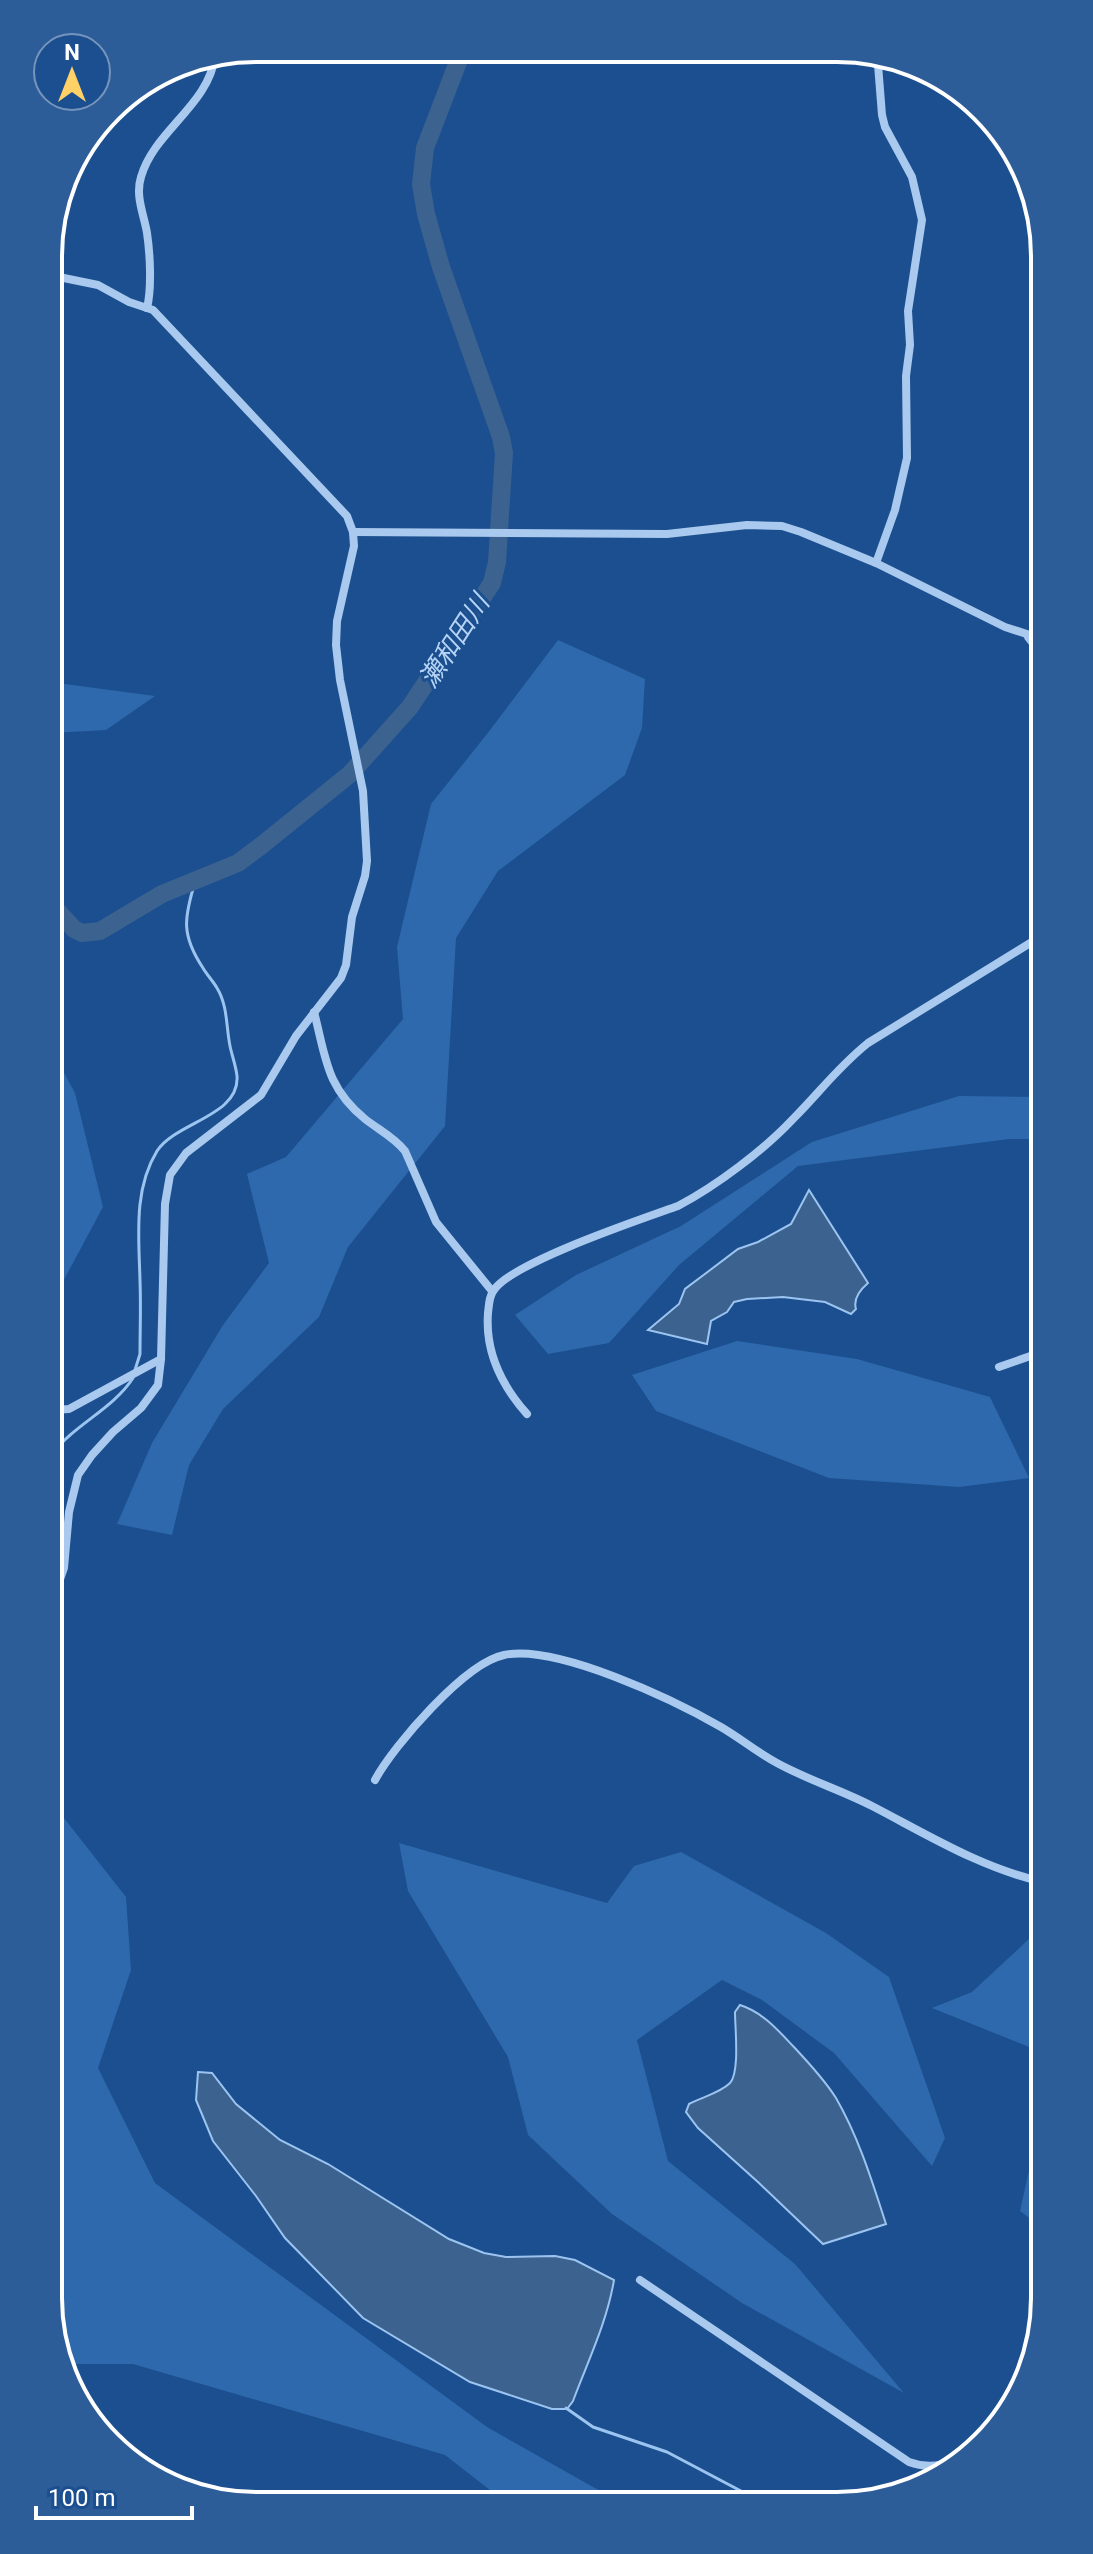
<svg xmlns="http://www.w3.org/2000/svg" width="1093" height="2554" font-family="Roboto,'Noto Sans JP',sans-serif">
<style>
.green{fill:#2e69ad}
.water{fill:#3c6290;stroke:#9cc4f0;stroke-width:2}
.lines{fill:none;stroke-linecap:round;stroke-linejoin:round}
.stream{stroke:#9cc4f0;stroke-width:3}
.river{stroke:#3c6290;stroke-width:18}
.street{stroke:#a9c9ee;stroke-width:8}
.labels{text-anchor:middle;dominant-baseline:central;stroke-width:6;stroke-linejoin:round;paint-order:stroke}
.water-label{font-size:26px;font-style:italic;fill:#b5d3f5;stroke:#1b4f8f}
.rim{fill:none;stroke:#fff;stroke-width:4}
</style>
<rect width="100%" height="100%" fill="#1b4f8f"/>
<g class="green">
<path d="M558,640L645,679L642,728L625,775L498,871L456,938L445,1126L348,1247L319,1317L223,1409L189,1465L172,1535L117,1524L152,1443L223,1325L269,1263L247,1174L286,1157L403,1019L397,947L431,804L487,734Z"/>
<path d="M50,682L155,696L106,730L50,733Z"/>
<path d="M51,1057L56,1058L75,1093L103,1207L52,1302Z"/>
<path d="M959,1096L1041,1097V1139H1009L798,1166L679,1265L609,1343L548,1354L515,1315L576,1275L681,1226L812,1142Z"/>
<path d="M737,1341L857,1359L990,1397L1029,1478L959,1487L829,1478L656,1411L632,1375Z"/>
<path d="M64,1818L126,1897L131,1970L98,2068L155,2183L487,2427L609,2496L625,2500L504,2501L445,2455L133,2364H75L69,2376L55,2352L53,1837Z"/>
<path d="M399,1843L607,1903L634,1866L681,1852L826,1933L889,1977L945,2138L932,2166L834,2053L762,2000L722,1980L637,2040L668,2161L795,2264L904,2393L742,2303L612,2214L528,2135L508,2057L408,1891Z"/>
<path d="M1043,1926L1044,2053L932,2008L972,1992Z"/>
<path d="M1044,2104V2229L1020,2211Z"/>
</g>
<g class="water">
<path d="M809,1190L868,1283C861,1289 853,1299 856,1309L851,1314L825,1302L783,1297L747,1299L734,1302L727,1312L711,1321L707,1344L648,1330L679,1304L685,1289L738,1249L758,1242L791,1224Z"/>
<path d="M740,2005C762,2012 777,2029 793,2046C808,2062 824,2079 836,2098C859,2138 872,2181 886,2224L823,2244L759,2183L698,2128L686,2112L689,2104C702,2097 720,2093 730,2083C740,2072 735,2028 735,2012Z"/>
<path d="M198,2072L212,2073L236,2104L280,2140L328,2164L449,2239L484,2253L506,2257L555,2256L575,2260L614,2280C607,2322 588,2361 573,2401L567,2409H552L470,2382L363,2318L285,2238L256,2196L213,2141L196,2100Z"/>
</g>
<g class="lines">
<g class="stream">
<path d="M135,1370L140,1354C140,1330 141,1306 140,1281C139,1238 133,1190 157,1151C176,1122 240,1116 237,1076C236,1066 232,1056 230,1046C226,1027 228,1006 217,988C213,981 207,975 203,968C181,935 184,918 195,882"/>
<path d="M52,1454C75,1424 113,1409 133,1378"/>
<path d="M566,2408L593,2427L667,2452L758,2500"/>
</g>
<path class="river" d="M51,904L74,929L82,933L100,931L162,894L238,863L262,845L350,774L410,707L492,583L497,562L504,453L501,437L441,267L426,214L421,184L425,148L463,49"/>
<g class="street">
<path d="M49,275L98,285L129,302L153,310L347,516L353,532L354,546L337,621L336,645L340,680L363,791L367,861L365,876L352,917L346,965L341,978L296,1036L261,1095L186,1153L170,1175L165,1204L161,1359L158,1385L141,1408L113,1432L92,1455L78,1475L69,1512L64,1568L53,1599"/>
<path d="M147,308C152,288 150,253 147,233C144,215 135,196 141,177C154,131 209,105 215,56"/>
<path d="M353,532L667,534L747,525L782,526L801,532L876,563L1005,627L1039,638"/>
<path d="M876,563L895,510L907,458L906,376L910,345L908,311L922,220L912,177L885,127L882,115L877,52"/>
<path d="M1028,637L1039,651"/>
<path d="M314,1012C326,1058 326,1087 365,1119C379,1130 394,1137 405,1151L436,1222L492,1291"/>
<path d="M999,1367L1042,1352"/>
<path d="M52,1410L69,1409L161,1359"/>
<path d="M527,1414C502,1386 485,1352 488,1313C489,1305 489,1296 494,1290C513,1262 642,1219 678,1206C716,1186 764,1150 793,1119C820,1092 837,1068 868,1043L1040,937"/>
<path d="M375,1780C394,1745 465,1663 504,1655C557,1644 674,1700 721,1727C740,1738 758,1753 777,1763C808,1780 841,1790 872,1806C928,1835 981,1868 1043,1882"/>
<path d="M640,2280L909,2462C933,2471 951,2463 972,2452"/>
</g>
</g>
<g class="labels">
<g class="water-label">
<text transform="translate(454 641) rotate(-57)">瀬和田川</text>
</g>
</g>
<path d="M0 0H1093V2554H0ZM256 62H837A194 194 0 0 1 1031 256V2298A194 194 0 0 1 837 2492H256A194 194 0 0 1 62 2298V256A194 194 0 0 1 256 62Z" fill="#2d5d98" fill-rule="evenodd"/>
<path class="rim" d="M256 62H837A194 194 0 0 1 1031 256V2298A194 194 0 0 1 837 2492H256A194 194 0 0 1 62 2298V256A194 194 0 0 1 256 62Z"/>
<g transform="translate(72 72)"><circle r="38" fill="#1b4f8f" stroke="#7695bc" stroke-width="2"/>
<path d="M0-6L14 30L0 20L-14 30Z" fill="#ffd166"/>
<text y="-12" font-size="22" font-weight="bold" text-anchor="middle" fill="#ffffff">N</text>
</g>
<path d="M36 2506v12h156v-12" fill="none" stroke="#ffffff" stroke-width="4"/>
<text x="48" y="2506" font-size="24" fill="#ffffff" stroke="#1b4f8f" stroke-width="6" paint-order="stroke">100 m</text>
</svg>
